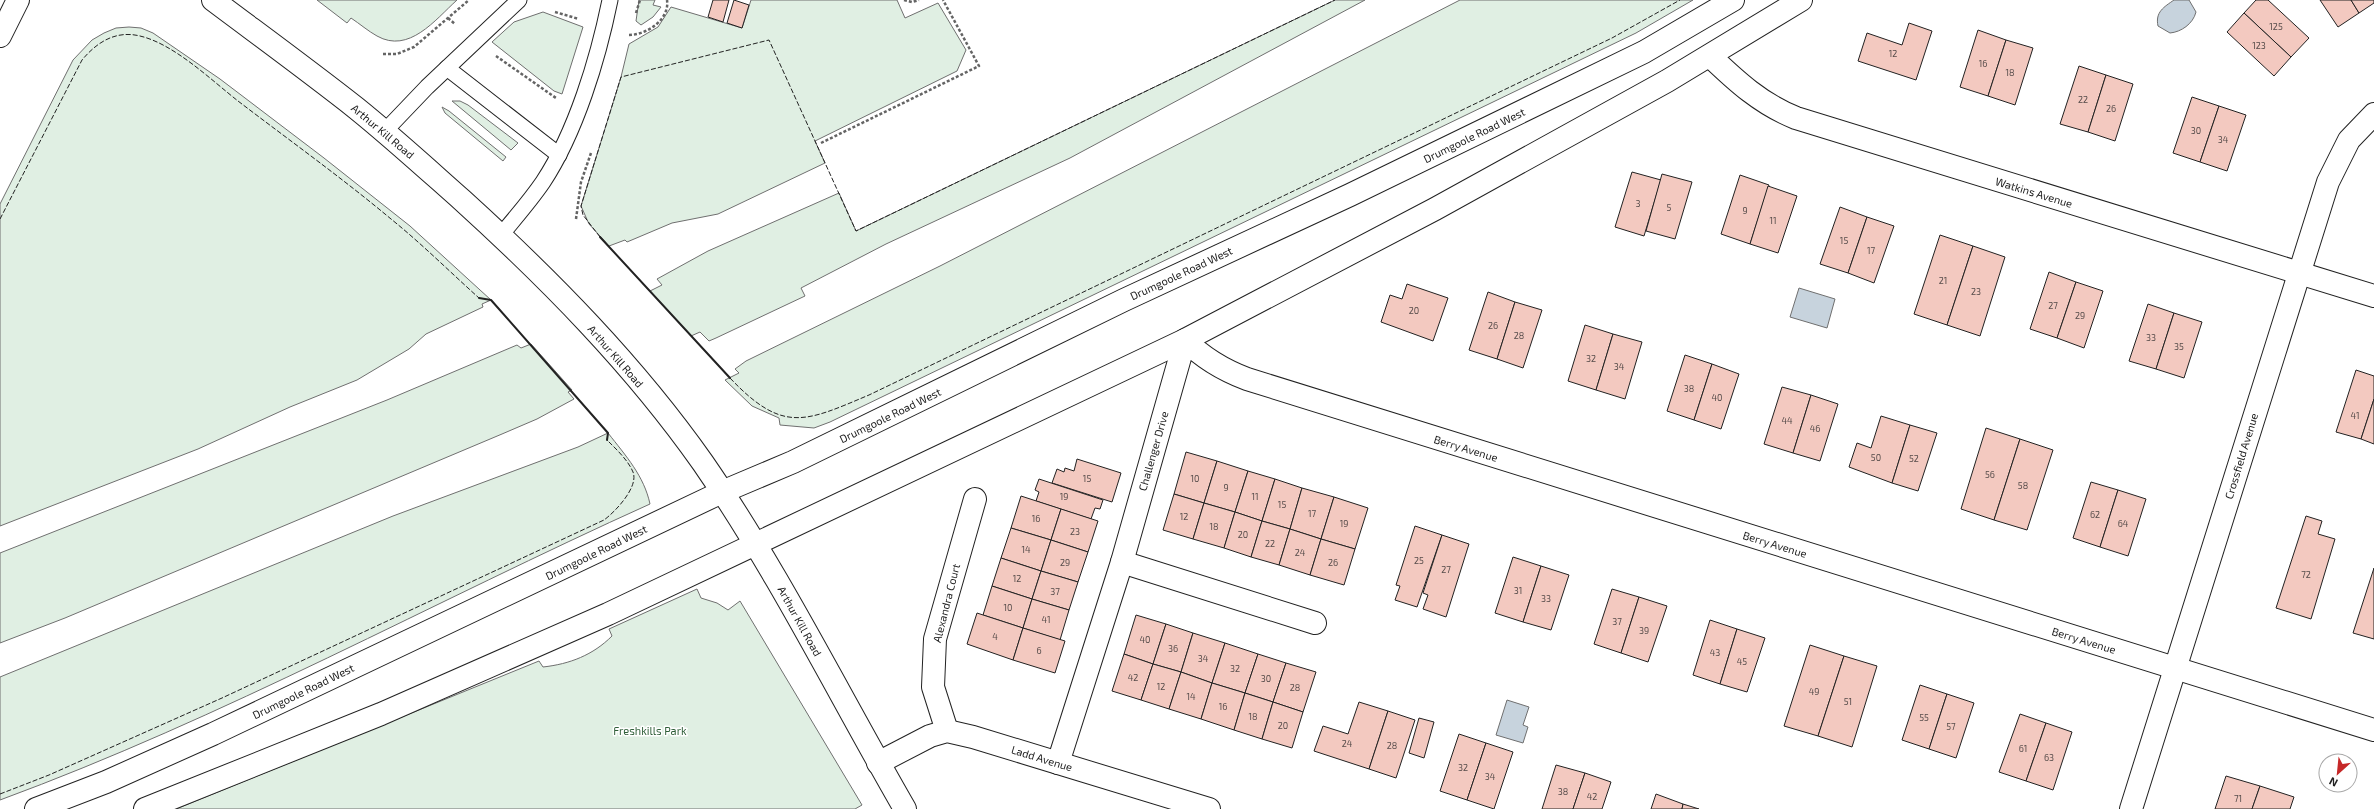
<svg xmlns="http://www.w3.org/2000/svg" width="2374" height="809" font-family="'Exo 2',sans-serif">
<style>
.green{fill:#e0efe3;stroke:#6f6f6f}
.water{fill:#c7d3dd;stroke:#6f6f6f}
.building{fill:#f3c9c0;stroke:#222}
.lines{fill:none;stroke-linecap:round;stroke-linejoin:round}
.service-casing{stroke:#222;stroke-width:17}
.minor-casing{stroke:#222;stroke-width:24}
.tertiary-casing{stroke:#222;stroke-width:24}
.secondary-casing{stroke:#222;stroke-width:24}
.primary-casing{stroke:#222;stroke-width:24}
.path{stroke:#646464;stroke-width:2.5;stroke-dasharray:3 2;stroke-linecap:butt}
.service{stroke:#fff;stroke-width:15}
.minor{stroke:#fff;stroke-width:22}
.tertiary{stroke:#fff;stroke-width:22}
.secondary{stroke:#fff;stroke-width:22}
.primary{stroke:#fff;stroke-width:22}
.fence{stroke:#222;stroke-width:1;stroke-dasharray:5 2;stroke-linecap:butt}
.wall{stroke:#222;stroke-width:2}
.labels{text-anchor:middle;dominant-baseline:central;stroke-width:3;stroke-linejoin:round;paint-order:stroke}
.number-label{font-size:9px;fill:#564c4a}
.street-label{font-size:11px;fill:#222;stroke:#fff}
.park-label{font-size:11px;fill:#2f5e38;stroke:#fff}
</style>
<rect width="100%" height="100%" fill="#fff"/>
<g class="green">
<path d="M317,0H457C435,20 409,54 377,36C368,31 360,24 351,18L347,23Z"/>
<path d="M639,0H655L653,5L661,7L653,17L641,25L636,21Z"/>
<path d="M751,0H897L905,18L938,3L966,50L957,71L815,141L825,163L718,214L672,223L627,242L625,240L609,246L589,224L581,206L621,77L629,44L658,27L671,7L742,28Z"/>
<path d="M1335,0H1365L1070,158L886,244L801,288L805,296L716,338L709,341L700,332L691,336L650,291L662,285L657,279L708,251L839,193L856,231Z"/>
<path d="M1460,0H1693L1636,33L830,422L814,428L780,425L779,418L752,406L725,380L739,373L735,369L746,361L940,266Z"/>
<path d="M543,12L583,27L562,94L554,91L492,42L514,22Z"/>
<path d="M129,27L141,28L153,33L220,79L324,158L410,226L491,300L482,304L483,307L426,334L409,349L357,380L290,407L198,449L0,526V204L73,60L92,40L104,33L116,28Z"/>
<path d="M452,101H460L468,105L518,143L511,150Z"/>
<path d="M442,107L449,111L506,157L503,161L445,113Z"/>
<path d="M531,344L572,390L568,392L574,399L537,419L502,434L65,618L0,643V553L387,400L517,345L521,348Z"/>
<path d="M608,433C626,456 644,476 650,504C433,602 223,718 0,800V677L393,516L578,447Z"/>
<path d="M697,589L701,598L717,603L728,610L740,601L862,805L855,809H176L539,661L543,667C570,664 593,655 612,636L609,629Z"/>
</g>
<g class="water">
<path d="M2174,0H2189L2196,12C2193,24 2181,32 2170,33L2158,26C2155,12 2164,7 2174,0Z"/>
<path d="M1799,288L1835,299L1827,328L1790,317Z"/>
<path d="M1507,700L1529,707L1523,725L1528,727L1523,743L1496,735Z"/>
</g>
<g class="building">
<path d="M713,0H729L723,22L708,17Z"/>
<path d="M734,0L749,5L742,28L727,23Z"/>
<path d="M2256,0H2268L2309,38L2291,57L2244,13Z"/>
<path d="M2320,0H2351L2359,13L2338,27Z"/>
<path d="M2351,0H2374V3L2359,13Z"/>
<path d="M2244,13L2291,57L2274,76L2227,32Z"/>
<path d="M1909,23L1932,31L1916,80L1858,61L1867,33L1902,45Z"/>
<path d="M1978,30L2006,40L1988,96L1960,87Z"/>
<path d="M2006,40L2033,48L2015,105L1988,96Z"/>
<path d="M2079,66L2106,75L2088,132L2060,124Z"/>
<path d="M2106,75L2133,84L2115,141L2088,132Z"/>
<path d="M2192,97L2219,106L2200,162L2173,153Z"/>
<path d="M2219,106L2246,115L2227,171L2200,162Z"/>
<path d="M1632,172L1661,180L1644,236L1615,227Z"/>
<path d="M1662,174L1692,182L1675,239L1646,231Z"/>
<path d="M1740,175L1769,185L1750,244L1721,234Z"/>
<path d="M1768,186L1797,196L1778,253L1750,244Z"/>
<path d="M1840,207L1867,217L1848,273L1820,264Z"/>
<path d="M1867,217L1894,226L1874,283L1848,273Z"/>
<path d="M1940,235L1973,246L1947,325L1914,314Z"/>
<path d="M1973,246L2005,257L1980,336L1947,325Z"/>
<path d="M2049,272L2076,282L2057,338L2030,329Z"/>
<path d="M2076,282L2103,291L2084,348L2057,338Z"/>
<path d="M1407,284L1448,298L1433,341L1381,322L1390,295L1402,299Z"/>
<path d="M1488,292L1515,302L1497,359L1469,350Z"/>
<path d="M1515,302L1542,310L1523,368L1497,359Z"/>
<path d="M2148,304L2174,313L2156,369L2129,361Z"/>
<path d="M2174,313L2202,322L2184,378L2156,369Z"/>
<path d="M1585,325L1613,334L1596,390L1568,381Z"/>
<path d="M1613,334L1642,342L1625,399L1596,390Z"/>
<path d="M1685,355L1712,364L1694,420L1667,411Z"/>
<path d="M1712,364L1739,374L1721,429L1694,420Z"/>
<path d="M2356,370L2374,376V399L2361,439L2336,432Z"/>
<path d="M1782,387L1811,395L1793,453L1764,444Z"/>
<path d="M1811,395L1838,404L1820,461L1793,453Z"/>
<path d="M2374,399V444L2361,439Z"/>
<path d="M1881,416L1910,425L1892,483L1849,467L1857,443L1871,448Z"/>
<path d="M1910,425L1937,433L1918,491L1892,483Z"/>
<path d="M1986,428L2020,439L1994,520L1961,509Z"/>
<path d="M2020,439L2053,450L2027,530L1994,520Z"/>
<path d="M1186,452L1217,461L1204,503L1174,494Z"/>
<path d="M1077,459L1121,473L1112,502L1052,483L1057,469L1064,472L1065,468L1074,471Z"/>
<path d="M1217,461L1248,471L1235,512L1204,503Z"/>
<path d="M1248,471L1275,479L1262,521L1235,512Z"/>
<path d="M1039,479L1103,500L1100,509L1095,508L1091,519L1036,501L1039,492L1035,490Z"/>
<path d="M1275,479L1302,488L1290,529L1262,521Z"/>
<path d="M2091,482L2118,490L2100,547L2073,538Z"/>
<path d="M1302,488L1334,497L1321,539L1290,529Z"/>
<path d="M2118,490L2146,499L2128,556L2100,547Z"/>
<path d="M1174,494L1204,503L1193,539L1163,530Z"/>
<path d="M1021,496L1061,509L1051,540L1011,528Z"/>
<path d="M1334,497L1368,508L1355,549L1321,539Z"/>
<path d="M1204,503L1235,512L1224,548L1193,539Z"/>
<path d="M1061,509L1098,521L1088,552L1051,540Z"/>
<path d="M1235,512L1262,521L1251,557L1224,548Z"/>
<path d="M2306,516L2322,521L2318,534L2335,539L2311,619L2276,608Z"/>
<path d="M1262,521L1290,529L1279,565L1251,557Z"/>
<path d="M1415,526L1442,535L1417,607L1395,600L1400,586L1396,585Z"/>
<path d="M1011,528L1051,540L1041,571L1001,558Z"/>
<path d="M1290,529L1321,539L1310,575L1279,565Z"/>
<path d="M1442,535L1469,544L1446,617L1423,609L1428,595L1423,593Z"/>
<path d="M1321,539L1355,549L1344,585L1310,575Z"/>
<path d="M1051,540L1088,552L1078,582L1041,571Z"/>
<path d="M1513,557L1541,566L1523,622L1495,613Z"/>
<path d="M1001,558L1041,571L1032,599L992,586Z"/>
<path d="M1541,566L1569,575L1551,630L1523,622Z"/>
<path d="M2374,568V639L2353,633Z"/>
<path d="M1041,571L1078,582L1069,610L1032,599Z"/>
<path d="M992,586L1032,599L1023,628L983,615Z"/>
<path d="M1612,589L1639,597L1621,653L1594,644Z"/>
<path d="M1639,597L1667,606L1648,662L1621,653Z"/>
<path d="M1032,599L1069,610L1060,640L1023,628Z"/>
<path d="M977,613L1023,628L1013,660L967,644Z"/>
<path d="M1136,615L1166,624L1153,664L1124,654Z"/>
<path d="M1710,620L1737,629L1720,684L1693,675Z"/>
<path d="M1166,624L1193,633L1181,672L1153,664Z"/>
<path d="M1023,628L1065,641L1055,673L1013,660Z"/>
<path d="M1737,629L1765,638L1747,692L1720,684Z"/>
<path d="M1193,633L1225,643L1212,683L1181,672Z"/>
<path d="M1225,643L1258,654L1245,693L1212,683Z"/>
<path d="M1810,645L1844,656L1818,736L1784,726Z"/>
<path d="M1124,654L1153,664L1141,700L1112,691Z"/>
<path d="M1258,654L1286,663L1273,702L1245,693Z"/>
<path d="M1844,656L1877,666L1852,747L1818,736Z"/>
<path d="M1286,663L1316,672L1303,712L1273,702Z"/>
<path d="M1153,664L1181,672L1169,709L1141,700Z"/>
<path d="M1181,672L1212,683L1201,719L1169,709Z"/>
<path d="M1212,683L1245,693L1234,730L1201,719Z"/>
<path d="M1920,685L1947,694L1929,749L1902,740Z"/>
<path d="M1245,693L1273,702L1262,739L1234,730Z"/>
<path d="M1947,694L1974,703L1956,758L1929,749Z"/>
<path d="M1273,702L1303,712L1292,748L1262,739Z"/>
<path d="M1359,702L1388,711L1369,769L1314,751L1323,726L1348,734Z"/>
<path d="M1388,711L1415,720L1396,778L1369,769Z"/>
<path d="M2020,714L2046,723L2026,781L1999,772Z"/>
<path d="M1419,718L1434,722L1424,758L1409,753Z"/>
<path d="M2046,723L2072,732L2053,790L2026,781Z"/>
<path d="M1459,734L1486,743L1467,800L1440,791Z"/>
<path d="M1486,743L1513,752L1494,809L1467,800Z"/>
<path d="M1556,765L1585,773L1573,809H1542Z"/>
<path d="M1585,773L1611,782L1602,809H1573Z"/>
<path d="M2226,776L2260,786L2252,809H2215Z"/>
<path d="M2260,786L2294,797L2290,809H2252Z"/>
<path d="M1656,794L1683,804L1682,809H1651Z"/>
<path d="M1683,804L1699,809H1682Z"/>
</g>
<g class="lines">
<g class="service-casing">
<g id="service">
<path d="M447,68L559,155"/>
<path d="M384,132L427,87L519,0"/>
<path d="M501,235C515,218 530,201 543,182C576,132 598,59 610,0"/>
</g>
</g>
<g class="minor-casing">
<g id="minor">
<path d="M1710,56C1736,81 1761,104 1796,118L2374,296"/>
<path d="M1122,562L1315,623"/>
<path d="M947,731L933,687L935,639L975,499"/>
<path d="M878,763L930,736L947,731L973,737L1209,809"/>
<path d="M1058,763L1122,562L1185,340C1203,358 1223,370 1247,379L2374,730"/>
<path d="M2131,809L2328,182L2349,140L2374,114"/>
</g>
</g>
<g class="tertiary-casing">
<path id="tertiary" d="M213,0C261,36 309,71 356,108C392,137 427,169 462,200C550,280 634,365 703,463C779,573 838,693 905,809"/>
</g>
<g class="secondary-casing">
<path id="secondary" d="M0,36L18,0"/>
</g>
<g class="primary-casing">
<g id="primary">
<path d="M36,809L106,782L213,734L722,492L793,462L1124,300L1350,195L1644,52L1733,0"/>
<path d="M145,809L381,714L608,614L1185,340L1435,209L1667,81L1801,0"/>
</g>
</g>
<g class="path">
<path d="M904,0L912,2L919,0"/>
<path d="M555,12L579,19"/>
<path d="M636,13L640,0"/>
<path d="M448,18L455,24"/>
<path d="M629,35C646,35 670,20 667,0"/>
<path d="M383,54H397L414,47L469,0"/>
<path d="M496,56L556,98"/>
<path d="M821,143L979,66L943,0"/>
<path d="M576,219L581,182L591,153"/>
</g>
<use href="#service" class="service"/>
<use href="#minor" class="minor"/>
<use href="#tertiary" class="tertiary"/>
<use href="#secondary" class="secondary"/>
<use href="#primary" class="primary"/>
<g class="fence">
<path d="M0,219L82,60C97,42 116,30 140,36C174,44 210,79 238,101C289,140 342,178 391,219C422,244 450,272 479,298"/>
<path d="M600,237L583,215L581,206L621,77L769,40L856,231L1335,0"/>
<path d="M730,378C783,434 805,422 869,395L1612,38L1680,0"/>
<path d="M0,794L49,775L222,698L604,520C615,512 639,487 633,472C628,460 616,449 607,440"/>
</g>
<g class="wall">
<path d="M600,237L730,378"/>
<path d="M479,298L491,300L608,433L607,440"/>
</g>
</g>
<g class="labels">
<g class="number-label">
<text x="2276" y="26">125</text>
<text x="2259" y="45">123</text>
<text x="1893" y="53">12</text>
<text x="1983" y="63">16</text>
<text x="2010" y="72">18</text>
<text x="2083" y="99">22</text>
<text x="2111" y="108">26</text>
<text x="2196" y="130">30</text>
<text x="2223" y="139">34</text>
<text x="1638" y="203">3</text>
<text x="1669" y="207">5</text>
<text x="1745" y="210">9</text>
<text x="1773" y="220">11</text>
<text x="1844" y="240">15</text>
<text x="1871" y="250">17</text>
<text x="1943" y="280">21</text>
<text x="1976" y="291">23</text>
<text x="2053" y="305">27</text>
<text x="1414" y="310">20</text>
<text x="2080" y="315">29</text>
<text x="1493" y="325">26</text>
<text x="1519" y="335">28</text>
<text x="2151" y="337">33</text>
<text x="2179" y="346">35</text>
<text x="1591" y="358">32</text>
<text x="1619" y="366">34</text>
<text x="1689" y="388">38</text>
<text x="1717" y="397">40</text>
<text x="2355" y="415">41</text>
<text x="1787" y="420">44</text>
<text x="1815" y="428">46</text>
<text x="1876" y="457">50</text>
<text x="1914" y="458">52</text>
<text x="1990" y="474">56</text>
<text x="1087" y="478">15</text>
<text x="1195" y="478">10</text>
<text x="2023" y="485">58</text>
<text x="1226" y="487">9</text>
<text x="1064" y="496">19</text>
<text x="1255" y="496">11</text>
<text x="1282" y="504">15</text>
<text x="1312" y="513">17</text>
<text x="2095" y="514">62</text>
<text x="1184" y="516">12</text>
<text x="1036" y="518">16</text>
<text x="1344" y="523">19</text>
<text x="2123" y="523">64</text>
<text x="1214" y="526">18</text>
<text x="1075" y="531">23</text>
<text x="1243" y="534">20</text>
<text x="1270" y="543">22</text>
<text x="1026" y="549">14</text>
<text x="1300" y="552">24</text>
<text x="1419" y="560">25</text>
<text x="1065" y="562">29</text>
<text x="1333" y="562">26</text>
<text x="1446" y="569">27</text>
<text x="2306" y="574">72</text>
<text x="1017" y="578">12</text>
<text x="1518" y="590">31</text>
<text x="1055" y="591">37</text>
<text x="1546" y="598">33</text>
<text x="1008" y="607">10</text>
<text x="1046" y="619">41</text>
<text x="1617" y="621">37</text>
<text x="1644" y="630">39</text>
<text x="995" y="636">4</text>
<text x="1145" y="639">40</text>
<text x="1173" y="648">36</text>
<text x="1039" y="650">6</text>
<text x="1715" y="652">43</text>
<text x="1203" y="658">34</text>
<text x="1742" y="661">45</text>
<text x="1235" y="668">32</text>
<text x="1133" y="677">42</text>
<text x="1266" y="678">30</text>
<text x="1161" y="686">12</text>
<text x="1295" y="687">28</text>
<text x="1814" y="691">49</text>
<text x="1191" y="696">14</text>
<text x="1848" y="701">51</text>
<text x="1223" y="706">16</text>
<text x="1253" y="716">18</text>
<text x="1924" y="717">55</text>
<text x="1283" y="725">20</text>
<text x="1951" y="726">57</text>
<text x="1347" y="743">24</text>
<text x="1392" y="745">28</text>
<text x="2023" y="748">61</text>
<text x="2049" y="757">63</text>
<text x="1463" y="767">32</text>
<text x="1490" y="776">34</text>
<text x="1563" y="791">38</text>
<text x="1592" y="796">42</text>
<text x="2238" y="798">71</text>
</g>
<g class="street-label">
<text transform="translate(383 131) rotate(40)">Arthur Kill Road</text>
<text transform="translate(1474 135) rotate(-26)">Drumgoole Road West</text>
<text transform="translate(2034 192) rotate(17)">Watkins Avenue</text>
<text transform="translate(1181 273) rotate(-25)">Drumgoole Road West</text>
<text transform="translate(616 356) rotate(49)">Arthur Kill Road</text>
<text transform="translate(890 415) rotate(-26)">Drumgoole Road West</text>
<text transform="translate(1466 448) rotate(17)">Berry Avenue</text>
<text transform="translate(1153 451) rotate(-74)">Challenger Drive</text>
<text transform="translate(2241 456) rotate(-73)">Crossfield Avenue</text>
<text transform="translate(1775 544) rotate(17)">Berry Avenue</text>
<text transform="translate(596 552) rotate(-26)">Drumgoole Road West</text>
<text transform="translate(946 603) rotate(-76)">Alexandra Court</text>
<text transform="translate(800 621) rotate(61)">Arthur Kill Road</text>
<text transform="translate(2084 640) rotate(17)">Berry Avenue</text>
<text transform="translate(303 691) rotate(-26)">Drumgoole Road West</text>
<text transform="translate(1042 758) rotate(17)">Ladd Avenue</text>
</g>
<g class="park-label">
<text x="650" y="730">Freshkills Park</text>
</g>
</g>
<g transform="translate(2338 773) rotate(207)"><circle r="19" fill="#ffffff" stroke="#a7a7a7"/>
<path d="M0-3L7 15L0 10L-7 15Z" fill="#c62828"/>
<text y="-6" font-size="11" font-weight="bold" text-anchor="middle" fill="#222222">N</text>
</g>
</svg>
